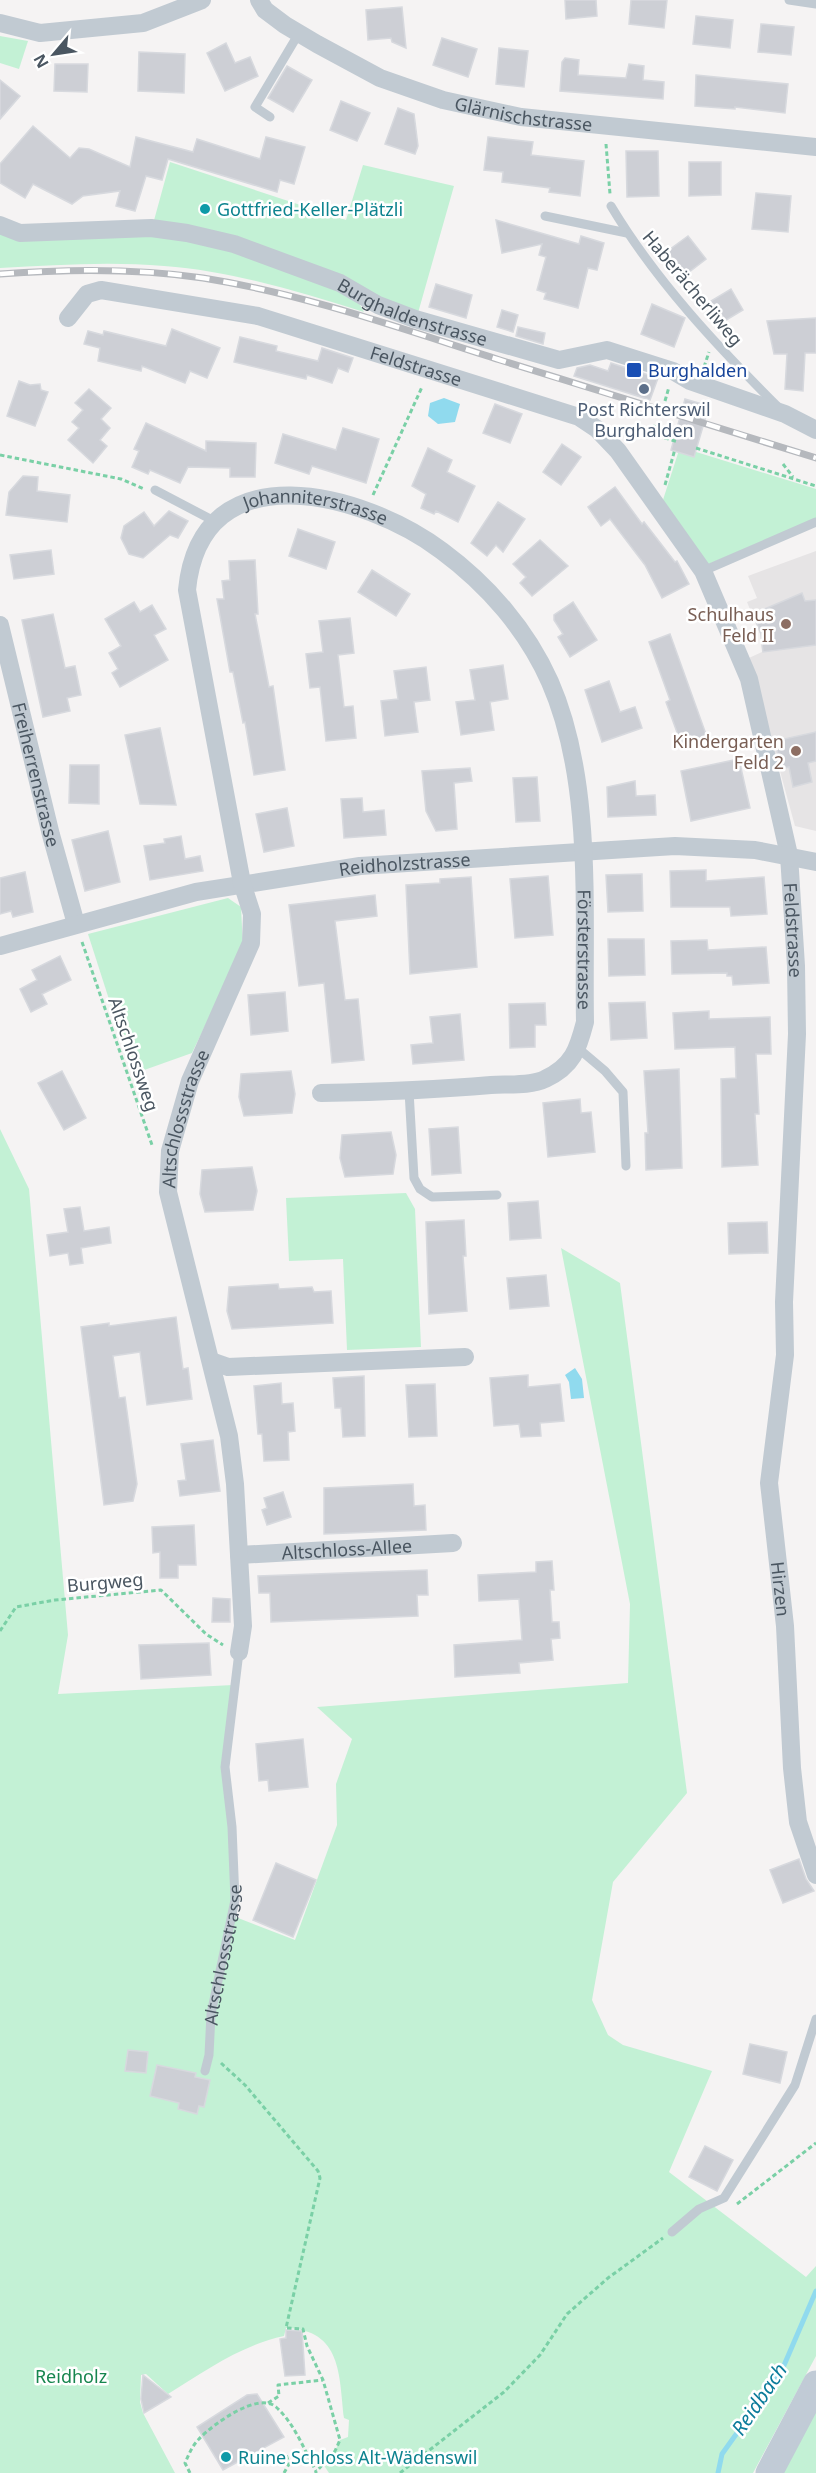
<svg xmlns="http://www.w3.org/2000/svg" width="816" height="2473" font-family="'Noto Sans',sans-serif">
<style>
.education{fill:#e6e4e5}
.green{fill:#c3f1d5}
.water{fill:#90daee}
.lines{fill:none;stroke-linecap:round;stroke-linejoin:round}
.stream{stroke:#90daee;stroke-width:5}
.building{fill:#cdcfd5;stroke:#d7d9de;stroke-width:1.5}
.path{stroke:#7ad0a6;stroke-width:3;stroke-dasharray:4.5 3;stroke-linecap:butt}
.lane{stroke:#c1cad2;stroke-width:9}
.street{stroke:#c1cad2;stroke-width:18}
.secondary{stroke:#c1cbd6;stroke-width:27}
.rail-casing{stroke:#b5b8bd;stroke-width:7}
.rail{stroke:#fff;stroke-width:4.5;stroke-dasharray:14;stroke-linecap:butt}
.culture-dot{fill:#0f9aa8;stroke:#fff;stroke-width:2}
.transit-dot{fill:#1a4fb4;stroke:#fff;stroke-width:2}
.service-dot{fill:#5c6f8a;stroke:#fff;stroke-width:2}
.education-dot{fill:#8d6e63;stroke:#fff;stroke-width:2}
.labels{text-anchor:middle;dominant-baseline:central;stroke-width:5;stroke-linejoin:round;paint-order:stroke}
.street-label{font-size:18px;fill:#4a5661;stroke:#fff}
.culture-label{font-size:18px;fill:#0d838f;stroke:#fff;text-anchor:start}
.transit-label{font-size:18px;fill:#164399;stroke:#fff;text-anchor:start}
.service-label{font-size:18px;fill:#4e5e75;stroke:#fff}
.education-label{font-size:18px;fill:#785e54;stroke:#fff;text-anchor:end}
.park-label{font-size:18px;fill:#17864f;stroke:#fff}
.water-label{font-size:20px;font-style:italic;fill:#0c7c9b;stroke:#fff}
</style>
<rect width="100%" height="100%" fill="#f5f3f3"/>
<path class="education" d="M816,551V831L795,826L749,658L762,652L760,634L747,602L757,598L748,576Z"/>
<g class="green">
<path d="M0,36L28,41L19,69L0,63Z"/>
<path d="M170,162L346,220L363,165L454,186L418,313L153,224Z"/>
<path d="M0,232L151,234L235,249L330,285L359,303L364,312C299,292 233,271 164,266C109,261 55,265 0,268Z"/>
<path d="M680,447L816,489V519L704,566L662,503Z"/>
<path d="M228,898L241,907L243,947L192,1053L133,1074L88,934Z"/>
<path d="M0,1129L29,1189L68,1635L58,1694L233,1685L225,1767L233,1916L295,1940L337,1825L336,1784L352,1739L317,1707L628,1683L630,1604L561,1248L620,1283L687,1793L613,1882L592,2000L608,2035L623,2045L712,2071L669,2172L806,2277L816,2266V2356L753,2473H329L323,2464L335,2451L340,2440L348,2437L349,2420L344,2418C339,2375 342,2330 286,2328L284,2336C241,2345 205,2371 168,2394L146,2374L141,2375L140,2402L143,2413L175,2473H0Z"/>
<path d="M406,1193L415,1209L421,1347L347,1350L343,1259L289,1261L286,1198Z"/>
<path d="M816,2396V2473H774Z"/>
</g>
<g class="water">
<path d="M444,398L460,404L455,422L438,424L428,416L430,403Z"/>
<path d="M575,1368L582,1379L584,1398L571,1399L569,1382L565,1375Z"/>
</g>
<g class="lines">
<path class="stream" d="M718,2473L722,2454L782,2370L816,2291"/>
</g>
<g class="building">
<path d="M565,0H596L597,16L566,19Z"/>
<path d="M631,0H667L664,28L629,24Z"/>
<path d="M402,7L406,48L392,42L391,38L368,40L366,10Z"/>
<path d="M696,16L733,20L730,48L693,44Z"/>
<path d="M761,24L794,27L791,55L758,52Z"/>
<path d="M442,38L477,49L468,77L433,65Z"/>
<path d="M226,43L235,63L250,57L258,76L225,91L207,53Z"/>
<path d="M499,48L528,51L524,87L496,84Z"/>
<path d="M139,52L185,54L184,93L138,91Z"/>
<path d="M565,58L579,60L578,75L626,78L629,64L644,66L643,80L664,82L663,99L560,91L562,62Z"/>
<path d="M55,64H88L87,92L54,91Z"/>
<path d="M287,66L312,80L293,112L268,98Z"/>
<path d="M696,75L788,84L785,113L735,107V109L695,106Z"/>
<path d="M0,80L20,96L0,119Z"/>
<path d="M341,101L370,113L357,141L330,130Z"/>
<path d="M398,108L414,114L418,146L415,154L385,144Z"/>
<path d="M33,126L70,158L79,148L89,149L130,167L136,137L193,152L197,139L260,159L266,137L305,147L294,184L280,180L277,192L168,159L162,180L146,176L135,211L116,206L120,191L83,196L72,204L33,184L25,198L0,183V164Z"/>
<path d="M488,137L533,142L531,155L584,161L580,196L549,192L550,188L502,182L503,172L484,170Z"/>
<path d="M626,151H658L659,196L627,197Z"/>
<path d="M689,162H721V195L689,196Z"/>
<path d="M756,193L791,196L788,232L752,229Z"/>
<path d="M496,220L579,244L581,236L604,243L597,270L588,268L578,308L544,299L546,293L537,290L546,257L539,255L542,244L502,253Z"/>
<path d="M688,236L706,259L684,276L665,253Z"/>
<path d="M436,284L472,295L466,318L429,307Z"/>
<path d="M731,289L743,310L723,322L711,301Z"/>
<path d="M652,304L685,318L674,347L641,334Z"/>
<path d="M502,310L518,315L513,332L497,327Z"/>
<path d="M816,318V353H805L803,391L785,389L787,354H774L767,321Z"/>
<path d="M518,327L545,333L543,344L516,336Z"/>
<path d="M172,329L220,348L207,378L190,371L185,383L142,366L141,371L98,361L100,348L84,344L88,331L103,335L104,331L166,346Z"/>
<path d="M240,337L277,346L276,351L318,361L322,348L353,358L348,372L338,368L332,383L307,375L306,379L234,362Z"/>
<path d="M611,363L658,378L650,400L574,376L577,368L590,365L608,371Z"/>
<path d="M19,381L30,385L40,384L41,390L48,392L35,426L7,416Z"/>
<path d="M89,389L111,408L101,419L110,428L100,440L107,446L93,463L68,440L79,428L72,422L83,410L75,403Z"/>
<path d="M685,399L709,406L694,457L671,450Z"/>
<path d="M495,404L522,414L510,443L483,433Z"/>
<path d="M146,423L206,451V441L256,443L255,477H230V468L188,467L180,483L150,470L148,474L132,467L139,451L134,449Z"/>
<path d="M343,428L379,439L366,483L312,466L309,474L275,463L283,434L336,450Z"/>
<path d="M562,444L581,457L561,485L543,472Z"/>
<path d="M428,448L452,460L447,472L475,486L458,522L436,511L434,514L421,508L426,494L412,486Z"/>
<path d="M23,476L38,477L37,491L70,495L67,522L6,515L9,492Z"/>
<path d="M615,487L642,524L644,522L675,562L677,561L689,584L662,598L645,565L610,519L601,526L588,507Z"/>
<path d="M498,502L525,519L503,552L496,545L487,556L471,543Z"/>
<path d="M169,511L188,521L178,538L170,535L143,558L129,554L121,538L124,526L144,512L154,526Z"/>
<path d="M298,529L335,542L326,569L289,556Z"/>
<path d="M540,540L568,566L532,596L520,583L526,577L513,564Z"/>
<path d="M51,550L54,574L14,579L10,555Z"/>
<path d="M255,560L258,614H255L269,687L273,686L285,770L254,775L245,722L243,723L233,672H230L217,599H224L222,581L230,580L229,561Z"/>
<path d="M372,570L410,594L396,616L358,592Z"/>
<path d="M802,593L805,601L816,600V645L763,652L761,634L753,614Z"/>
<path d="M134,602L140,612L152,605L166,629L154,635L168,660L120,687L112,673L118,669L109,653L121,646L105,619Z"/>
<path d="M573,602L597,640L570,657L558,637L563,634L554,620V615Z"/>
<path d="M53,614L65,668L75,666L81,695L67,698L70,711L43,717L22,620Z"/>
<path d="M350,618L354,653L338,655L344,707L353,706L356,738L326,741L320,687L310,688L306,654L323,652L319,621Z"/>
<path d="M670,634L707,737L682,746L666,702L670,700L649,642Z"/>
<path d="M503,665L508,699L490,702L494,730L461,735L456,702L475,700L470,670Z"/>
<path d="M426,667L430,700L414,702L418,732L385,736L381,701L398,699L394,671Z"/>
<path d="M609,681L620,712L635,707L642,728L602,742L585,690Z"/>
<path d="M160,728L176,805L140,804L125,735Z"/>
<path d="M816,732V761L808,763L812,782L793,787L789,767L781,769L775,741Z"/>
<path d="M739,759L750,808L691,821L681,771Z"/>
<path d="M70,765H99V804L69,803Z"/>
<path d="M470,768L472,781L454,783L457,829L436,831L426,811L422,771Z"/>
<path d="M537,777L540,821L516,822L513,778Z"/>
<path d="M635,781L636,796L655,795L656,815L608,817L607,787Z"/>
<path d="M362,798L363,812L384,810L386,835L344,838L341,799Z"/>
<path d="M287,808L294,846L264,852L256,814Z"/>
<path d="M108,831L120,882L85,891L72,840Z"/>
<path d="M181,836L185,859L200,856L203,871L150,880L144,846L165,843L164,839Z"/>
<path d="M706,870V881L764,877L767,914L731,916L730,907H671L670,871Z"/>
<path d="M25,872L33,912L13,917L11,911L0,914V878Z"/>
<path d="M642,874L643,911L608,912L606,875Z"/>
<path d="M548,876L553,935L515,938L510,879Z"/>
<path d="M471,877L477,967L410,974L406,885L440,883V879Z"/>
<path d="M375,895L377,916L335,921L345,1000L358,999L364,1060L332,1063L324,983L299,986L289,905Z"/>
<path d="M608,939H644L645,975L609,976Z"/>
<path d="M707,940L708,950L766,947L769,983L733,985L732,976H727V973L672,974L671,941Z"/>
<path d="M60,956L71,980L42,994L47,1004L31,1012L20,989L37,980L32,970Z"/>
<path d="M285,992L288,1031L251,1035L248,995Z"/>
<path d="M645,1002L647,1038L611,1040L609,1003Z"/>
<path d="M545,1003L546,1025H535V1047L510,1048L509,1004Z"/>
<path d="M709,1011V1019L770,1017L771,1054H756L759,1114H755L758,1165L722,1167L721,1079L736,1078L735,1047L675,1049L673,1013Z"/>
<path d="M460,1014L464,1060L413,1064L411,1045L433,1043L430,1017Z"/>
<path d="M679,1069L682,1168L646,1170L645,1133H648L644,1071Z"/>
<path d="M62,1071L86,1118L64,1130L38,1083Z"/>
<path d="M291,1071L295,1094L292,1113L244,1116L239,1097L241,1074Z"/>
<path d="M580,1099L581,1113L591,1112L595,1152L548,1157L543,1103Z"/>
<path d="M458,1127L461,1173L432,1175L429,1129Z"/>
<path d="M391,1132L396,1155L393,1174L345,1177L340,1158L342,1135Z"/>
<path d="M252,1167L257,1191L253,1210L205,1212L200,1194L202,1170Z"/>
<path d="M538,1201L541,1238L510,1240L508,1203Z"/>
<path d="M80,1207L84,1231L109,1227L111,1243L81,1248L83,1263L70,1265L68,1253L50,1256L47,1235L68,1232L64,1209Z"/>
<path d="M464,1220L466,1256H463L467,1311L429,1314L426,1222Z"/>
<path d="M767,1222L768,1253L729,1254L728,1223Z"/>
<path d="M546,1275L549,1306L510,1309L507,1278Z"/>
<path d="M278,1284L279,1289L312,1287L314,1292L331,1291L333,1323L232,1329L227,1311L229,1287Z"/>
<path d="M176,1317L183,1369L188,1368L192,1399L147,1405L140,1352L113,1356L119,1398L125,1397L137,1484L133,1501L104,1505L81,1327L109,1323V1326Z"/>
<path d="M528,1375V1387L560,1384L564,1421L540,1423L541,1436L521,1437L519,1424L494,1426L490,1378Z"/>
<path d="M364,1376L365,1436L343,1437L341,1408H335L333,1378Z"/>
<path d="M281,1383L282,1404L293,1403L295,1431L288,1432L289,1460L264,1461L262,1434H258L254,1386Z"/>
<path d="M435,1384L437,1436L409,1437L406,1385Z"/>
<path d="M213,1440L220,1491L180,1496L178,1481L186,1480L181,1444Z"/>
<path d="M413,1484L414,1506L425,1505L426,1530L324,1534V1488Z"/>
<path d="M283,1492L291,1517L267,1525L262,1510L267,1508L264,1498Z"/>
<path d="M194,1525L196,1565H178V1578H160V1552L153,1553L152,1527Z"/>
<path d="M552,1561L554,1590H550L552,1622H559L560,1638L551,1639L553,1660L519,1663L520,1673L455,1677L454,1645L522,1640L519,1599L479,1601L478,1575L536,1572V1562Z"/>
<path d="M427,1570L428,1595H417L418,1616L271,1622L270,1593H259L258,1576Z"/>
<path d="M213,1598L230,1599V1622H212Z"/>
<path d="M209,1643L211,1675L141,1679L139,1645Z"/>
<path d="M303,1739L308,1787L269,1791L268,1780L259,1781L256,1744Z"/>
<path d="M799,1859L806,1879L814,1891L783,1903L770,1870Z"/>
<path d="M276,1863L316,1880L293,1937L253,1920Z"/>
<path d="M750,2044L787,2052L780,2083L743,2074Z"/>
<path d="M128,2050L148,2052L146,2073L125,2071Z"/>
<path d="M157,2065L196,2073L195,2077L210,2080L204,2107L199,2106L197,2114L178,2109L179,2103L150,2096Z"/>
<path d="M705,2146L733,2160L717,2191L689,2177Z"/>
<path d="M286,2330L302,2331L305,2375L285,2376L280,2339L286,2338Z"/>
<path d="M143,2375L171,2397L144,2413L141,2399Z"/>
<path d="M257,2394L284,2437L223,2470L197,2427L247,2395Z"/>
</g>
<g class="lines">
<g class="path">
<path d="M606,144L610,194"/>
<path d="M704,367L709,352"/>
<path d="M665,401L669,387"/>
<path d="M655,425L652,434L678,442"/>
<path d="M696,448L816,486"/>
<path d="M0,455L121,479L144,489"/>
<path d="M783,464L793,477"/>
<path d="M665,485L675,449"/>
<path d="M373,495L422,387"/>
<path d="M82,942L152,1145"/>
<path d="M0,1631L16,1607L55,1600L161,1590L206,1634L223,1645"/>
<path d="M221,2063L245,2085L318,2171L320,2178L286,2328L303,2329L307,2346L323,2380L340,2440L335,2451L315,2473"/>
<path d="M737,2204L816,2143"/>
<path d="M268,2403L279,2396L278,2385L323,2380"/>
<path d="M273,2458L286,2454L289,2464L284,2473"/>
<path d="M190,2473L185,2463C189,2454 192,2446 199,2439C212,2425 258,2391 276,2407C295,2424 304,2450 316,2471"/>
<path d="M400,2473L504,2392L540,2355L567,2314L608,2278L663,2238"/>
</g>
<g class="lane">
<path d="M789,0L816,4"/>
<path d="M270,117L255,107L299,33"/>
<path d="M611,206C656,281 717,346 779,408"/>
<path d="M545,216L627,233"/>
<path d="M155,490L216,522"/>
<path d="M703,571L816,522"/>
<path d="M579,1049L605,1071L623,1092L626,1166"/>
<path d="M409,1091L414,1178L420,1189L432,1197L497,1195"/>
<path id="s1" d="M205,2071L209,2055L211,2014L235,1900L232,1827L225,1767L239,1652"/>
<path d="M672,2232L699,2209L724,2198L795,2085L816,2019"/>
</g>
<g class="street">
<path id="s2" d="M259,0L265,10L285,25L317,44L380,78L443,100L521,117L816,147"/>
<path d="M0,23L40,33L143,23L202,0"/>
<path id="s3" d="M0,225L20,233L151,228L187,233L234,244L340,283L378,305L415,319L559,360L607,350L673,371L690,381L785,414L816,430"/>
<path id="s4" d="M68,318L87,294L101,290L258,316L579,417L597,429L618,451L703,571L749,679L789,855L796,966L797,1034L784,1302L785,1355L769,1483L785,1626L792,1768L798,1822L816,1875"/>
<path id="s5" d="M0,625L51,835L76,924"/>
<path id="s6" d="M0,946L196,892L360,866L675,846L755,850L816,862"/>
<path d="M211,1361L228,1367L465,1357"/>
<path id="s7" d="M239,1555L453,1543"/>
<path id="s8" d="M239,1652L243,1626L235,1484L229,1436L168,1192L170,1151L190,1081L251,943L252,914L242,883L187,590C201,448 365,493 442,551C488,585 527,630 550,682C594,782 583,914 585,1022C578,1049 573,1066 545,1079C531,1086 507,1084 491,1085C434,1090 378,1092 321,1093"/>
</g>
<path class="secondary" d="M769,2473L816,2384"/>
<g class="rail-casing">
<path id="rail" d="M0,274C68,269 136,268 203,278C305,294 402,329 500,360C605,393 711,425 816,458"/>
</g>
<use href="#rail" class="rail"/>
</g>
<g class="culture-dot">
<circle cx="205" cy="209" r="6"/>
<circle cx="226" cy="2457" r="6"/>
</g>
<rect class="transit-dot" x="626" y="362" width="16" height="16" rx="3"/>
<circle class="service-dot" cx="644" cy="389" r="6"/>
<g class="education-dot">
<circle cx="786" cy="624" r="6"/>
<circle cx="796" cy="751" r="6"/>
</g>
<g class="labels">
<g class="street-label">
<text stroke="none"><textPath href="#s2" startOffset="294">Glärnischstrasse</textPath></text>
<text transform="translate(693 288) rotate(50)">Haberächerliweg</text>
<text stroke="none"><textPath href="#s3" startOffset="429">Burghaldenstrasse</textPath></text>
<text stroke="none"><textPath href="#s4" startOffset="370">Feldstrasse</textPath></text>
<text stroke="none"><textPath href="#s8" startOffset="1276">Johanniterstrasse</textPath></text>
<text stroke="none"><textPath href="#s5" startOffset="154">Freiherrenstrasse</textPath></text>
<text stroke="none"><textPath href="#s6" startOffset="414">Reidholzstrasse</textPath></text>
<text stroke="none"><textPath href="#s4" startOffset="1113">Feldstrasse</textPath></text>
<text stroke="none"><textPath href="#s8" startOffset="1857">Försterstrasse</textPath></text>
<text transform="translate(134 1054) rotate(71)">Altschlossweg</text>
<text stroke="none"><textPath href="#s8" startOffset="544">Altschlossstrasse</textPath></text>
<text stroke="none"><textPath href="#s7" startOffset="108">Altschloss-Allee</textPath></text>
<text transform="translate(105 1582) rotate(-5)">Burgweg</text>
<text stroke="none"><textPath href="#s4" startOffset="1774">Hirzen</textPath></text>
<text stroke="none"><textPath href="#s1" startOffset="118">Altschlossstrasse</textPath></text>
</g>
<g class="culture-label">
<text x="217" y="209">Gottfried-Keller-Plätzli</text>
<text x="238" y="2457">Ruine Schloss Alt-Wädenswil</text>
</g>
<g class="transit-label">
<text x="648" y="370">Burghalden</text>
</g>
<g class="service-label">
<text x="644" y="409">Post Richterswil<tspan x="644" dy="21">Burghalden</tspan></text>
</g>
<g class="education-label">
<text x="774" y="614">Schulhaus<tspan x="774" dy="21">Feld II</tspan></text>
<text x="784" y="741">Kindergarten<tspan x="784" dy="21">Feld 2</tspan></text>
</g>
<g class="park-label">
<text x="71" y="2376">Reidholz</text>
</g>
<g class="water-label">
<text transform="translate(759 2399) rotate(-56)">Reidbach</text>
</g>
</g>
<g transform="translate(54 54) rotate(241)" stroke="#ffffff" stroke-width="4.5" paint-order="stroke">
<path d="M0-4.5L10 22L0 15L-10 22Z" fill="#4a5661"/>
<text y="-9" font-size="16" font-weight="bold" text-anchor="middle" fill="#4a5661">N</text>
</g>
</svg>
